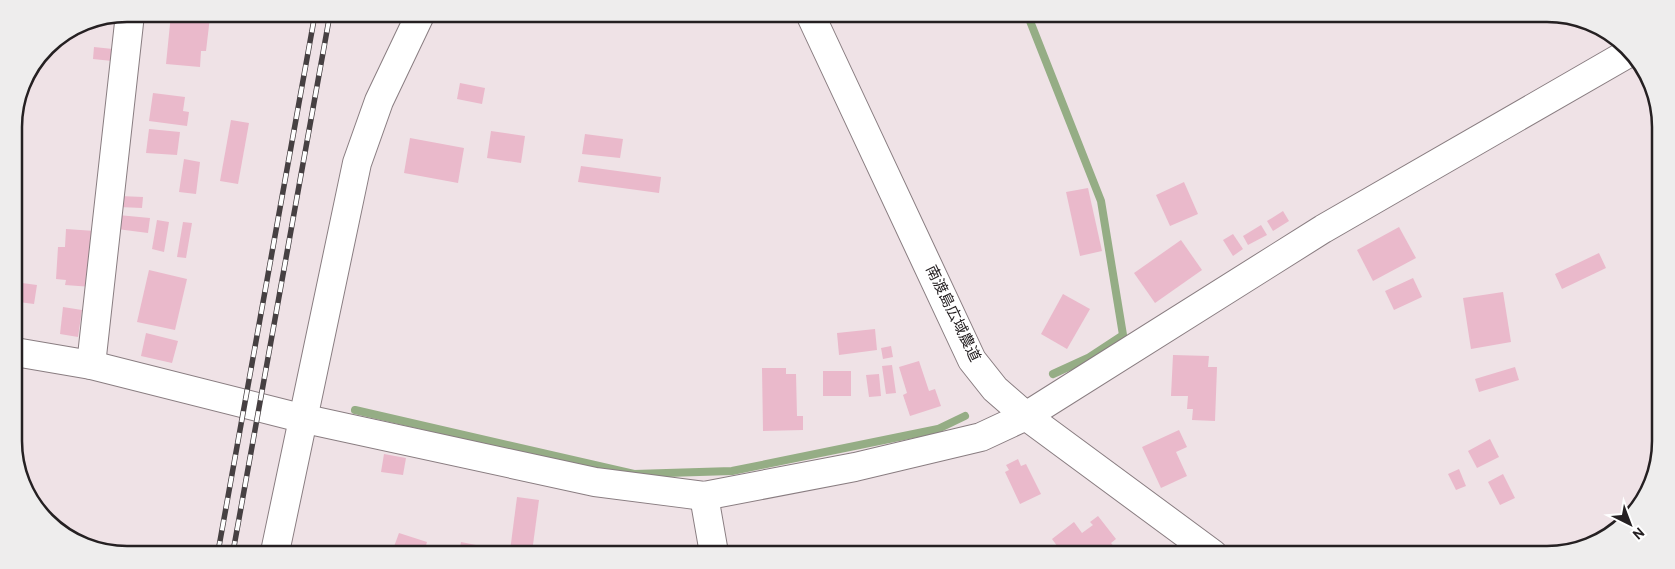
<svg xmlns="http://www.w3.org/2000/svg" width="1675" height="569" font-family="Overpass,'Noto Sans JP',sans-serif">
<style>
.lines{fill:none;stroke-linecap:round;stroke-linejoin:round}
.stream{stroke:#95ad85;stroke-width:8}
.building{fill:#eab9cb}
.minor-casing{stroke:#897d81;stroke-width:30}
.minor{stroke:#fff;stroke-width:28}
.rail-casing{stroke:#464042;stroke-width:5.5}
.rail{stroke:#fff;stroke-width:4;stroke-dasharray:11;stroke-linecap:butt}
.labels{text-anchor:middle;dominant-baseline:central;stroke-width:5;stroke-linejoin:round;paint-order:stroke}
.street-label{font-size:15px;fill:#252022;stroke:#fff}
.rim{fill:none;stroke:#252022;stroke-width:2.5}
</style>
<rect width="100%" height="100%" fill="#efe2e6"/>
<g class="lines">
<g class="stream">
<path d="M1028,16L1101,201L1123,335L1088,358L1053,374"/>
<path d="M355,410L634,474L732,471L938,429L965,416"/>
</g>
</g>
<g class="building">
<path d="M171,14H204V16L210,17L206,51H201L200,67L166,64Z"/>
<path d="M94,47L113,49L112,61L93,59Z"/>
<path d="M460,83L485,88L482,104L457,99Z"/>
<path d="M153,93L185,97L183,111L189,112L187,126L149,121Z"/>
<path d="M231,120L249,123L238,184L220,181Z"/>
<path d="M149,129L180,132L177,155L146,153Z"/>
<path d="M491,131L525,136L521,163L487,158Z"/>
<path d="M585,134L623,139L620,158L582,154Z"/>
<path d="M410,138L464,148L458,183L404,173Z"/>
<path d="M184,159L200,162L196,194L179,192Z"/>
<path d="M581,166L661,177L659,193L578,182Z"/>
<path d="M1184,182L1198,214L1170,226L1156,195Z"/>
<path d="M1088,188L1102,251L1080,256L1066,192Z"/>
<path d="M120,196L143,197L142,208L119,207Z"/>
<path d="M1283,211L1289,221L1273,231L1267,221Z"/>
<path d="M118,215L150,218L148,233L117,229Z"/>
<path d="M157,220L169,222L164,252L152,249Z"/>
<path d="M183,222L192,223L186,258L177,257Z"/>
<path d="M1261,225L1267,235L1248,245L1243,236Z"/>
<path d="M1399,227L1416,258L1373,281L1357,250Z"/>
<path d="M66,229L95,231L92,287L65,285L66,280L56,279L58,247H65Z"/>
<path d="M1233,234L1243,249L1233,256L1223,240Z"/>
<path d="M1181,240L1202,270L1155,303L1134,273Z"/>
<path d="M1599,253L1606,268L1562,289L1555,274Z"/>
<path d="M149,270L187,279L175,330L137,322Z"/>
<path d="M1413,278L1422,297L1394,310L1385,291Z"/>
<path d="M22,283L37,285L34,304L19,302Z"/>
<path d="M1503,292L1511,342L1471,349L1463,298Z"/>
<path d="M1063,294L1090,309L1067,349L1041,334Z"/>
<path d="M63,307L82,310L78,337L60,334Z"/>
<path d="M875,329L877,350L839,355L837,333Z"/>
<path d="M146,333L178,341L172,363L141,356Z"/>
<path d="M891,346L893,357L883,359L881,348Z"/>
<path d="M1173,355L1209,356L1208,367H1217L1215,421L1192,420L1193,409H1187L1188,396H1171Z"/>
<path d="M919,361L929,391L935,389L941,406L910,416L903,395L907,393L899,367Z"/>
<path d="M892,365L896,393L886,394L882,366Z"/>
<path d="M1515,367L1519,380L1479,392L1475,379Z"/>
<path d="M762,368H786V374H796L797,416H803V430L763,431Z"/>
<rect x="823" y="371" width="28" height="25"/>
<path d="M879,374L881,396L869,397L866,375Z"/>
<path d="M1179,430L1187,447L1176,452L1187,476L1161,488L1142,447Z"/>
<path d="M1490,439L1499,457L1477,468L1468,451Z"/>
<path d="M384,454L406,458L403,475L381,472Z"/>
<path d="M1018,459L1021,466L1026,464L1041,494L1020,504L1005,472L1009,470L1006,465Z"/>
<path d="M1459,469L1466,486L1456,490L1448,474Z"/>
<path d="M1503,474L1515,498L1500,505L1488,482Z"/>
<path d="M517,497L539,500L532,552L510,551Z"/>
<path d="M1098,516L1116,539L1111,543L1116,549L1110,554H1063L1052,539L1074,522L1082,533L1093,525L1090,522Z"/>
<path d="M399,533L427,542L424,552H392Z"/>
<path d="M461,542L496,549L495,552H459Z"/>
</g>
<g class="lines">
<g class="minor-casing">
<g id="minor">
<path d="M811,16L972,360L995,389L1026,416L1213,554"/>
<path d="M15,352L91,365L301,418L595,482L704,496L855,467L981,437L1026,416L1323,229L1632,51"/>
<path d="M91,365L130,14"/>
<path d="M704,496L714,553"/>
<path d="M275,552L357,163L379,101L420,15"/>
</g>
</g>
<use href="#minor" class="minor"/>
<g class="rail-casing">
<g id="rail">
<path d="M218,552L315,14"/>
<path d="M233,552L330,14"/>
</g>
</g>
<use href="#rail" class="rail"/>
</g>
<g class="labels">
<g class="street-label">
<text transform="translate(952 314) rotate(64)">南渡島広域農道</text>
</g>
</g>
<path d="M0 0H1675V569H0ZM127 22H1547A105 105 0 0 1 1652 127V441A105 105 0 0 1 1547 546H127A105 105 0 0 1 22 441V127A105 105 0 0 1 127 22Z" fill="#eeeded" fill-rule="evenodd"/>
<path class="rim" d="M127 22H1547A105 105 0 0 1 1652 127V441A105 105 0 0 1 1547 546H127A105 105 0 0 1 22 441V127A105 105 0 0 1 127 22Z"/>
<g transform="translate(1630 524) rotate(138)" stroke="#ffffff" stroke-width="4" paint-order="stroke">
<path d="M0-4L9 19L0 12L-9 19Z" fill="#252022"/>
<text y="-8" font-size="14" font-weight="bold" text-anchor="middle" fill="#252022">N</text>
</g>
</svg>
